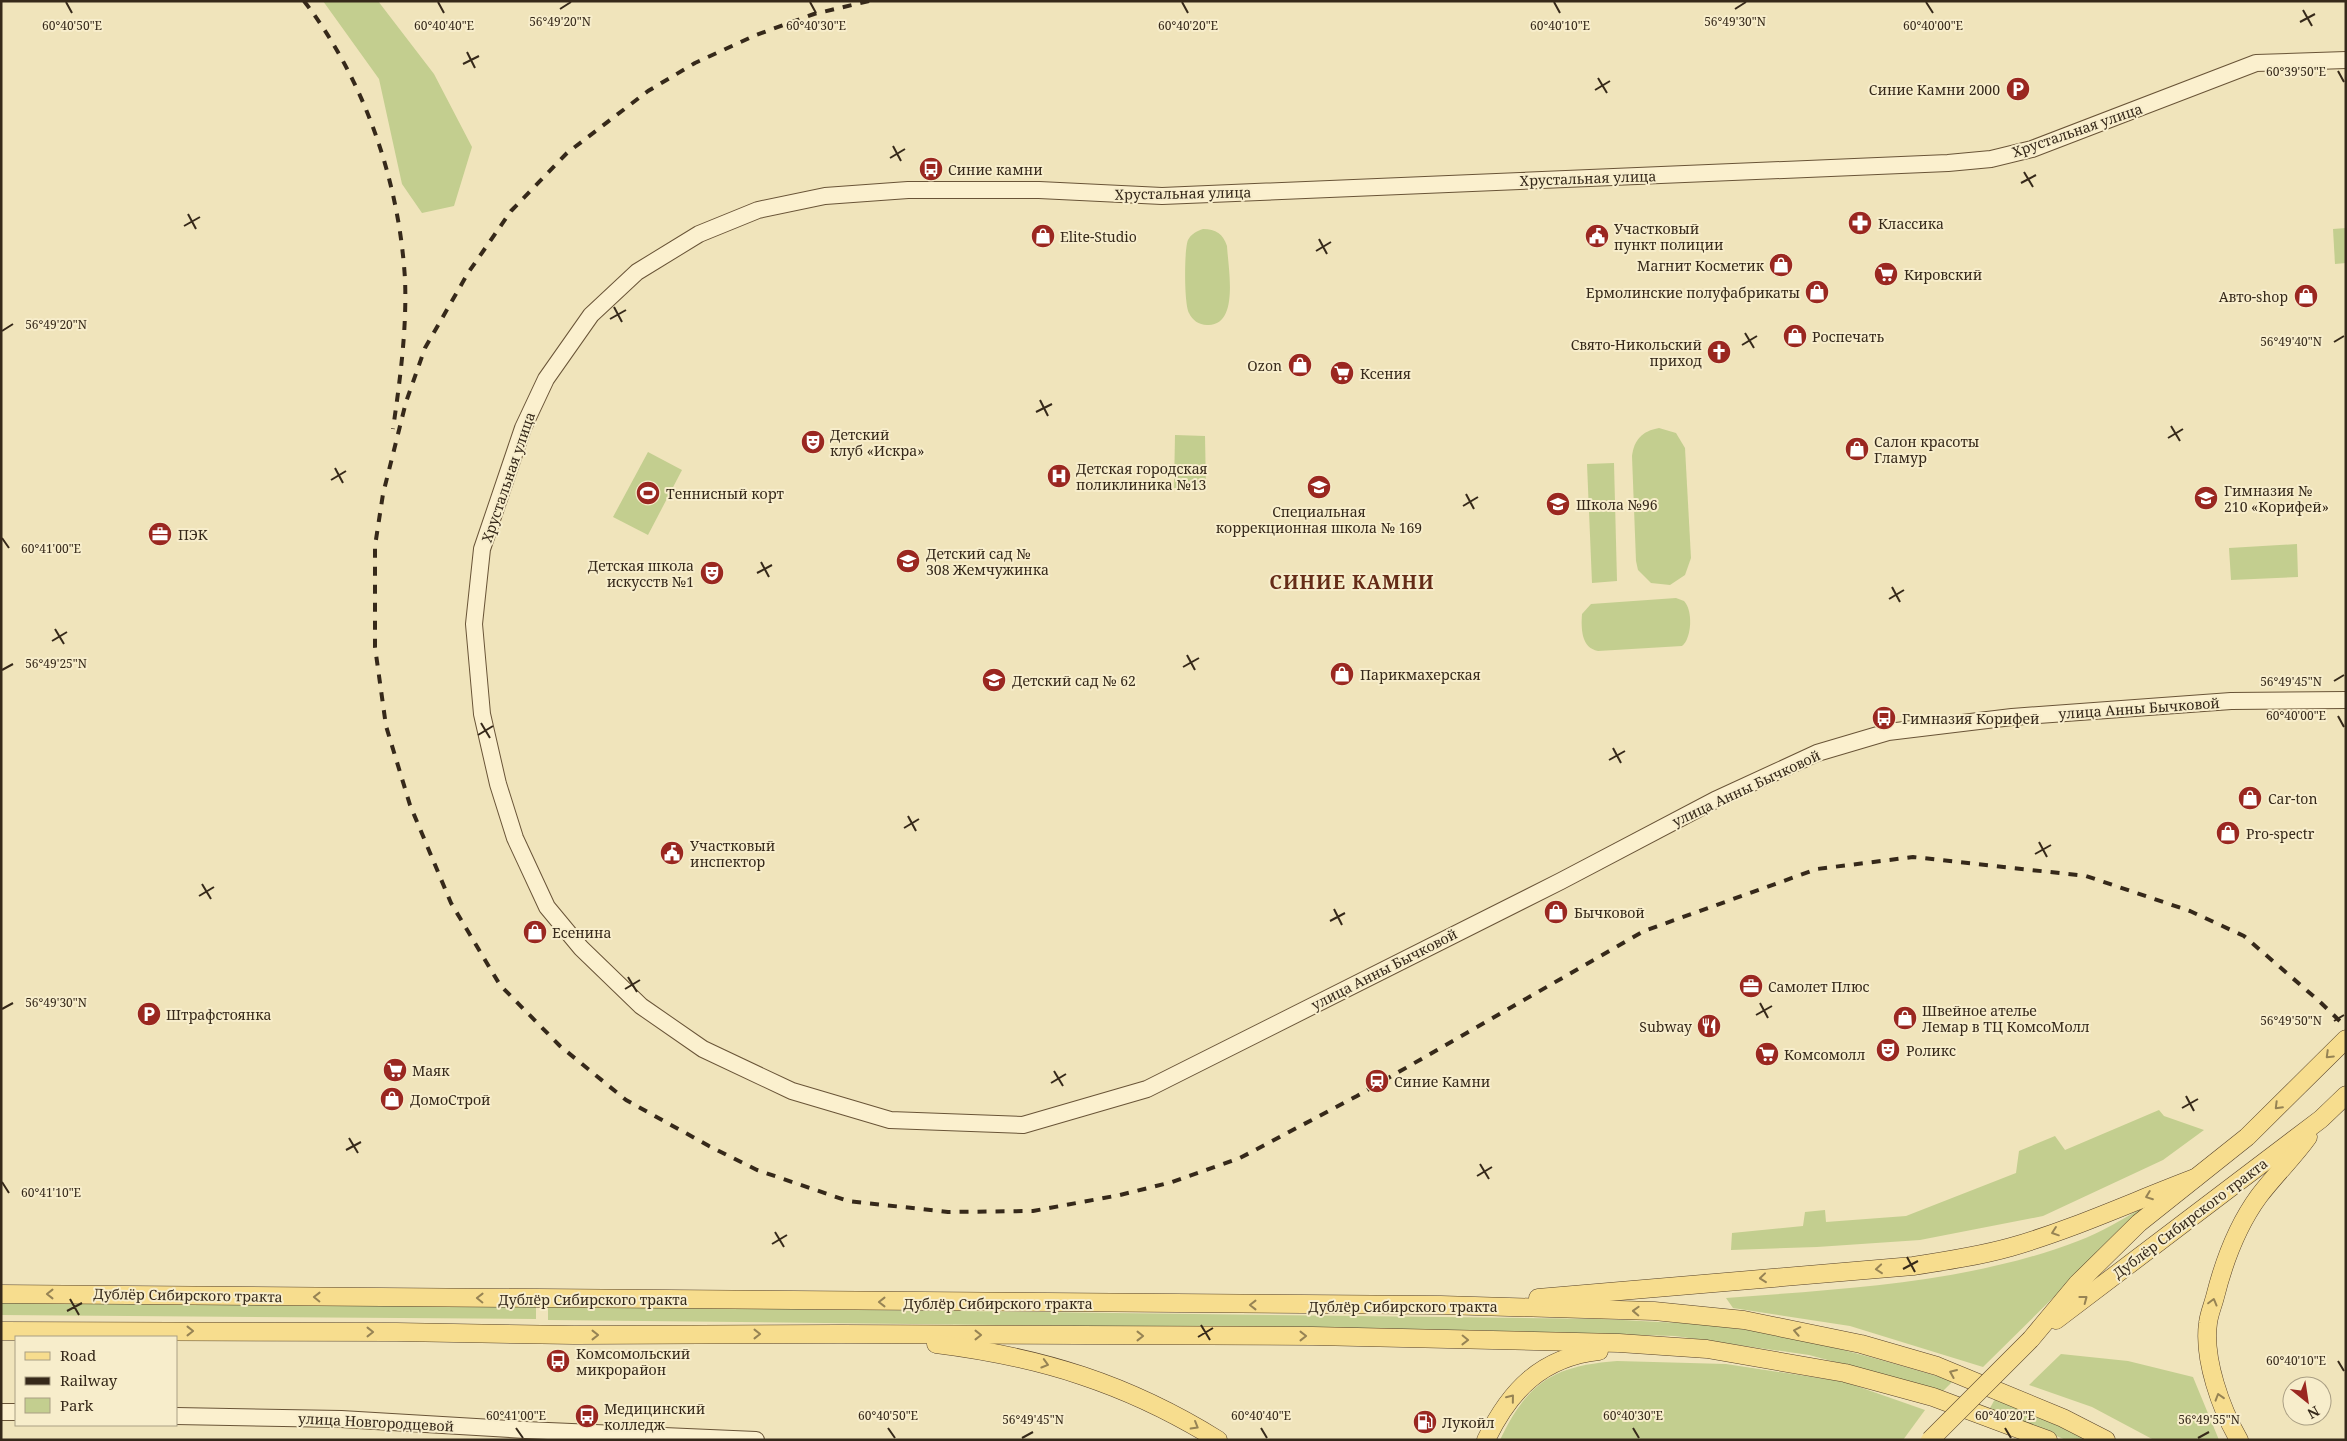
<svg xmlns="http://www.w3.org/2000/svg" width="2347" height="1441" font-family="'Noto Serif',serif">
<style>
.green{fill:#c3ce8f}
.lines{fill:none;stroke-linecap:round;stroke-linejoin:round}
.secondary-casing{stroke:#695437;stroke-width:18}
.primary-casing{stroke:#554029;stroke-width:19}
.secondary{stroke:#fbf0ce;stroke-width:16}
.primary{stroke:#f7dd8e;stroke-width:18}
.rail{stroke:#36291a;stroke-width:4;stroke-dasharray:9 9;stroke-linecap:butt}
.primary-bridge-casing{stroke:#554029;stroke-width:19;stroke-linecap:butt}
.primary-bridge{stroke:#f7dd8e;stroke-width:18}
.oneway{stroke:#968354}
.ticks{fill:none;stroke:#36291a;stroke-width:2}
.labels{text-anchor:middle;dominant-baseline:central;stroke-width:4;stroke-linejoin:round;paint-order:stroke}
.poi-label{font-size:14px;fill:#36291a;stroke:#f7edcb;text-anchor:start}
.street-label{font-size:14px;fill:#36291a;stroke:#f7edcb}
.district-label{font-size:19px;font-weight:bold;letter-spacing:1px;fill:#652c17;stroke:#f7edcb}
.ticks-label{font-size:12px;text-anchor:middle;fill:#36291a;stroke:#f7edcb;stroke-width:4;stroke-linejoin:round;paint-order:stroke}
</style>
<rect width="100%" height="100%" fill="#f0e4bb"/>
<g class="green">
<path d="M323,1H378L434,74L472,147L454,206L422,213L402,184L379,79Z"/>
<path d="M2346,228V263L2335,264L2333,229Z"/>
<path d="M1203,229C1216,229 1223,234 1227,246C1228,267 1240,327 1207,325C1199,325 1192,320 1189,313C1184,304 1184,249 1188,240C1191,234 1197,231 1203,229Z"/>
<path d="M1659,428L1676,433L1685,448L1691,558L1685,575L1670,585L1651,583L1638,570L1636,561L1632,456C1634,440 1642,431 1659,428Z"/>
<path d="M1175,435L1205,436L1206,488H1174Z"/>
<path d="M648,452L682,470L648,535L613,517Z"/>
<path d="M1614,463L1617,581L1592,583L1587,464Z"/>
<path d="M2297,544L2298,577L2231,580L2229,548Z"/>
<path d="M1676,598L1684,601C1693,610 1692,638 1682,646L1598,651C1581,648 1581,628 1582,614L1591,604Z"/>
<path d="M2159,1110L2164,1116L2204,1130L2163,1160L2043,1216L1920,1240L1817,1247L1731,1250L1732,1233L1803,1226L1805,1212L1825,1210L1826,1222L1906,1216L2016,1173L2019,1151L2055,1136L2065,1150Z"/>
<path d="M2146,1206L1983,1367L1850,1326L1733,1308L1726,1298C1842,1289 1969,1283 2078,1241C2102,1232 2124,1218 2146,1206Z"/>
<path d="M1,1301L536,1306V1319L1,1315Z"/>
<path d="M548,1306L1601,1319C1636,1321 1672,1322 1708,1325C1791,1333 1873,1357 1953,1381L1943,1391L1809,1355L1675,1336L1460,1330L548,1320Z"/>
<path d="M2061,1354L2128,1361L2193,1377L2219,1440H2154L2092,1407L2029,1385Z"/>
<path d="M1617,1361L1726,1364L1845,1382L1925,1410L1903,1440H1500C1528,1381 1554,1366 1617,1361Z"/>
<path d="M1995,1399L2092,1440H2066L1990,1408Z"/>
</g>
<g class="lines">
<g class="secondary-casing">
<g id="secondary">
<path d="M2346,60L2256,63L2032,149L1991,159L1948,163L1162,196L1039,190H908L825,196L758,210L699,234L637,272L591,315L546,379L523,428L482,549L474,624L482,714L498,784L515,838L547,907L581,948L641,1006L703,1049L792,1091L890,1120L1023,1125L1147,1089L1561,881L1715,800L1817,753L1888,732L2012,717L2231,701L2346,700"/>
<path d="M1,1412H16"/>
<path d="M176,1416L341,1419L525,1430L756,1440"/>
</g>
</g>
<g class="primary-casing">
<g id="primary">
<path d="M1,1294L1441,1305L1654,1311L1744,1320L1861,1344L1937,1366L2063,1418L2106,1440"/>
<path d="M1538,1298L1913,1266C1946,1261 1979,1256 2011,1247C2074,1229 2134,1201 2195,1178"/>
<path d="M2056,1320L2321,1119L2346,1095"/>
<path d="M1,1331L397,1332L574,1335L841,1334L1313,1336L1619,1343L1707,1349L1845,1373L1933,1397L2048,1440"/>
<path d="M2031,1339L2077,1284L2139,1223L2247,1137L2346,1039"/>
<path d="M936,1344C1041,1357 1128,1384 1218,1440"/>
<path d="M1486,1440C1510,1390 1542,1357 1599,1351"/>
<path d="M2239,1440C2221,1409 2203,1359 2208,1323C2209,1314 2213,1305 2215,1297C2224,1261 2237,1226 2259,1196C2274,1176 2293,1158 2308,1137"/>
</g>
</g>
<use href="#secondary" class="secondary"/>
<use href="#primary" class="primary"/>
<g class="rail">
<path d="M304,1C364,79 399,180 405,279C407,329 400,380 393,429"/>
<path d="M869,1L814,14L756,35L695,63L648,91L567,153L511,211L468,273L425,348L406,402L383,494L375,546V647L386,726L410,805L451,903L500,985L560,1046L626,1100L709,1146L757,1170L848,1201L948,1212L1033,1211L1120,1195L1172,1182L1240,1158L1357,1096L1644,931L1817,869L1913,857L2086,876L2190,911L2244,936L2319,1001L2346,1027"/>
</g>
<g class="primary-bridge-casing">
<path id="primary-bridge" d="M1930,1440L2031,1339"/>
</g>
<use href="#primary-bridge" class="primary-bridge"/>
</g>
<defs><path id="oneway-chevron" d="M-2-3.5L2.5 0L-2 3.5" fill="none" stroke-width="1.6" stroke-linecap="round" stroke-linejoin="round" transform="scale(1.25)"/></defs>
<g class="oneway">
<use href="#oneway-chevron" transform="translate(2329 1055) rotate(136)"/>
<use href="#oneway-chevron" transform="translate(2278 1106) rotate(135)"/>
<use href="#oneway-chevron" transform="translate(2149 1196) rotate(159)"/>
<use href="#oneway-chevron" transform="translate(2055 1232) rotate(161)"/>
<use href="#oneway-chevron" transform="translate(1879 1269) rotate(175)"/>
<use href="#oneway-chevron" transform="translate(1763 1278) rotate(174)"/>
<use href="#oneway-chevron" transform="translate(50 1294) rotate(-180)"/>
<use href="#oneway-chevron" transform="translate(317 1297) rotate(-179)"/>
<use href="#oneway-chevron" transform="translate(480 1298) rotate(-179)"/>
<use href="#oneway-chevron" transform="translate(2084 1299) rotate(-37)"/>
<use href="#oneway-chevron" transform="translate(882 1302) rotate(-180)"/>
<use href="#oneway-chevron" transform="translate(2213 1302) rotate(-75)"/>
<use href="#oneway-chevron" transform="translate(1253 1305) rotate(-180)"/>
<use href="#oneway-chevron" transform="translate(1636 1311) rotate(-178)"/>
<use href="#oneway-chevron" transform="translate(190 1331)"/>
<use href="#oneway-chevron" transform="translate(1797 1331) rotate(-169)"/>
<use href="#oneway-chevron" transform="translate(370 1332)"/>
<use href="#oneway-chevron" transform="translate(757 1334)"/>
<use href="#oneway-chevron" transform="translate(595 1335)"/>
<use href="#oneway-chevron" transform="translate(978 1335)"/>
<use href="#oneway-chevron" transform="translate(1140 1336)"/>
<use href="#oneway-chevron" transform="translate(1303 1336)"/>
<use href="#oneway-chevron" transform="translate(1465 1340) rotate(1)"/>
<use href="#oneway-chevron" transform="translate(1045 1364) rotate(16)"/>
<use href="#oneway-chevron" transform="translate(1953 1373) rotate(-157)"/>
<use href="#oneway-chevron" transform="translate(2219 1397) rotate(-107)"/>
<use href="#oneway-chevron" transform="translate(1511 1398) rotate(-51)"/>
<use href="#oneway-chevron" transform="translate(1195 1426) rotate(30)"/>
</g>
<path class="ticks" d="M66,2L72,13M438,2L444,13M810,2L816,13M1182,2L1188,13M1554,2L1560,13M1926,2L1933,13M560,9L571,2M1735,9L1746,2M2303,10L2312,26M2300,22L2315,14M467,52L475,68M463,64L479,56M2338,71L2344,82M1598,78L1607,93M1595,90L1610,81M893,146L901,161M890,158L905,149M2024,172L2033,187M2021,183L2036,175M188,214L196,229M184,226L200,217M1319,239L1327,254M1316,251L1331,242M614,307L622,322M610,319L626,310M2,331L13,324M1745,333L1754,348M2334,342L2344,336M1742,345L1757,336M1040,400L1048,416M1036,412L1052,404M2171,426L2180,441M2168,438L2183,429M335,468L343,483M331,480L346,471M1466,494L1474,509M1463,506L1478,497M2,538L9,548M761,562L769,577M757,573L772,565M1892,587L1900,602M1889,599L1904,590M55,629L64,644M52,641L67,632M1187,655L1195,670M1183,667L1199,658M2,670L13,664M2334,681L2344,675M2338,716L2344,727M481,723L490,738M478,735L493,726M1613,748L1621,763M1609,760L1625,751M908,816L916,831M904,828L919,819M2039,842L2047,857M2035,854L2051,845M202,884L211,899M199,896L214,887M1334,909L1342,925M1330,921L1345,913M628,977L637,992M625,989L640,980M1760,1003L1768,1018M2,1009L13,1003M1756,1015L1772,1006M2334,1021L2344,1015M1054,1071L1063,1086M1051,1083L1066,1074M2186,1096L2194,1111M2182,1108L2198,1099M349,1138L358,1153M346,1150L361,1142M1480,1164L1489,1179M1477,1176L1492,1167M2,1182L9,1193M775,1232L784,1247M772,1244L787,1235M1907,1257L1915,1272M1903,1269L1918,1261M70,1299L79,1315M67,1311L82,1303M1201,1325L1210,1340M1198,1337L1213,1328M2338,1361L2344,1371M516,1428L523,1438M888,1428L895,1438M1261,1428L1267,1438M1633,1428L1639,1438M2005,1428L2011,1438M1022,1438L1033,1432M2198,1438L2209,1432"/>
<defs>
<g id="parking-disc" transform="scale(1.25)"><circle r="9.5" fill="#9a2720" stroke="#f7edcb"/><path d="M-3.5-5.5H1a3.5 3.5 0 0 1 0 7H-1V5.5H-3.5ZM-1-3.4V-.6H.8a1.4 1.4 0 0 0 0-2.8Z" fill="#fff"/></g>
<g id="bus-disc" transform="scale(1.25)"><circle r="9.5" fill="#9a2720" stroke="#f7edcb"/><path d="M-5-6H5V4H4V6H2V4H-2V6H-4V4H-5ZM-3.5-4V0h7V-4ZM-3.5 1.2v1.5H-2V1.2ZM2 1.2v1.5H3.5V1.2Z" fill="#fff"/></g>
<g id="pharmacy-disc" transform="scale(1.25)"><circle r="9.5" fill="#9a2720" stroke="#f7edcb"/><path d="M-2-6h4v4h4v4h-4v4h-4v-4h-4v-4h4Z" fill="#fff"/></g>
<g id="shop-disc" transform="scale(1.25)"><circle r="9.5" fill="#9a2720" stroke="#f7edcb"/><path d="M-5-2.5h2.3a2.7 3.5 0 0 1 5.4 0H5L5.5 6h-11ZM-1.5-2.5h3a1.5 2.3 0 0 0-3 0Z" fill="#fff"/></g>
<g id="civic-disc" transform="scale(1.25)"><circle r="9.5" fill="#9a2720" stroke="#f7edcb"/><path d="M-.6-6.5H3V-4.5H.6V-3L4-1V1h2V6H-6V1h2V-1L-.6-3ZM-1.2 2.5V6h2.4V2.5Z" fill="#fff"/></g>
<g id="supermarket-disc" transform="scale(1.25)"><circle r="9.5" fill="#9a2720" stroke="#f7edcb"/><path d="M-6-5.5h2.5l.6 2H6L4.5 2H-2.5L-4.4-4H-6ZM-1.5 3.2a1.3 1.3 0 1 0 .1 0ZM3 3.2a1.3 1.3 0 1 0 .1 0Z" fill="#fff"/></g>
<g id="church-disc" transform="scale(1.25)"><circle r="9.5" fill="#9a2720" stroke="#f7edcb"/><path d="M-1.2-6h2.4v3.5h3.3v2.4h-3.3V6h-2.4V-.1h-3.3v-2.4h3.3Z" fill="#fff"/></g>
<g id="theatre-disc" transform="scale(1.25)"><circle r="9.5" fill="#9a2720" stroke="#f7edcb"/><path d="M-5-5.5Q0-4 5-5.5V0Q5 5 0 6Q-5 5-5 0ZM-3.3-2.5H-1v1.5H-3.3ZM1-2.5H3.3v1.5H1ZM-2.8 1Q0 5.5 2.8 1Z" fill="#fff"/></g>
<g id="hospital-disc" transform="scale(1.25)"><circle r="9.5" fill="#9a2720" stroke="#f7edcb"/><path d="M-5-5h3v3.5h4V-5h3V5h-3V1.5h-4V5h-3Z" fill="#fff"/></g>
<g id="school-disc" transform="scale(1.25)"><circle r="9.5" fill="#9a2720" stroke="#f7edcb"/><path d="M0-5L7-2L0 1L-7-2ZM-4 1L0 2.5L4 1V4Q0 6-4 4Z" fill="#fff"/></g>
<g id="stadium-disc" transform="scale(1.25)"><circle r="9.5" fill="#9a2720" stroke="#f7edcb"/><path d="M0-5a6.5 5 0 1 0 0 10a6.5 5 0 1 0 0-10ZM-3.5-1.8h7v3.6h-7Z" fill="#fff"/></g>
<g id="office-disc" transform="scale(1.25)"><circle r="9.5" fill="#9a2720" stroke="#f7edcb"/><path d="M-6-3h4V-5.5h4V-3h4V5H-6ZM-1-4.5V-3h2v-1.5ZM-6 0V1H6V0Z" fill="#fff"/></g>
<g id="restaurant-disc" transform="scale(1.25)"><circle r="9.5" fill="#9a2720" stroke="#f7edcb"/><path d="M-5-6h1v4h1v-4h1v4h1v-4h1v5L-1.5 .5V6h-2V.5L-5-1ZM5-6V6H3V1.5H1.5Q1.5-4 5-6Z" fill="#fff"/></g>
<g id="station-disc" transform="scale(1.25)"><circle r="9.5" fill="#9a2720" stroke="#f7edcb"/><path d="M-3-6H3Q5-6 5-4V2Q5 4 3 4L4.5 6H3L1.5 4h-3L-3 6H-4.5L-3 4Q-5 4-5 2V-4Q-5-6-3-6ZM-3.5-4v3h7v-3ZM-3.5 1v1.5H-2V1ZM2 1v1.5H3.5V1Z" fill="#fff"/></g>
<g id="fuel-disc" transform="scale(1.25)"><circle r="9.5" fill="#9a2720" stroke="#f7edcb"/><path d="M-5.5-6h7V0h2V4h1.3V-2.5L3-4.5l.8-.8L6-3V5H2.5V1h-1V6h-7ZM-4.2-4.7v3.2H.2V-4.7Z" fill="#fff"/></g>
</defs>
<g fill-rule="evenodd">
<use href="#parking-disc" x="2018" y="89"/>
<use href="#bus-disc" x="931" y="169"/>
<use href="#pharmacy-disc" x="1860" y="223"/>
<use href="#shop-disc" x="1043" y="236"/>
<use href="#civic-disc" x="1597" y="236"/>
<use href="#shop-disc" x="1781" y="265"/>
<use href="#supermarket-disc" x="1886" y="274"/>
<use href="#shop-disc" x="1817" y="292"/>
<use href="#shop-disc" x="2306" y="296"/>
<use href="#shop-disc" x="1795" y="336"/>
<use href="#church-disc" x="1719" y="352"/>
<use href="#shop-disc" x="1300" y="365"/>
<use href="#supermarket-disc" x="1342" y="373"/>
<use href="#theatre-disc" x="813" y="442"/>
<use href="#shop-disc" x="1857" y="449"/>
<use href="#hospital-disc" x="1059" y="476"/>
<use href="#school-disc" x="1319" y="487"/>
<use href="#stadium-disc" x="648" y="493"/>
<use href="#school-disc" x="2206" y="498"/>
<use href="#school-disc" x="1558" y="504"/>
<use href="#office-disc" x="160" y="534"/>
<use href="#school-disc" x="908" y="561"/>
<use href="#theatre-disc" x="712" y="573"/>
<use href="#shop-disc" x="1342" y="674"/>
<use href="#school-disc" x="994" y="680"/>
<use href="#bus-disc" x="1884" y="718"/>
<use href="#shop-disc" x="2250" y="798"/>
<use href="#shop-disc" x="2228" y="833"/>
<use href="#civic-disc" x="672" y="853"/>
<use href="#shop-disc" x="1556" y="912"/>
<use href="#shop-disc" x="535" y="932"/>
<use href="#office-disc" x="1751" y="986"/>
<use href="#parking-disc" x="149" y="1014"/>
<use href="#shop-disc" x="1905" y="1018"/>
<use href="#restaurant-disc" x="1709" y="1026"/>
<use href="#theatre-disc" x="1888" y="1050"/>
<use href="#supermarket-disc" x="1767" y="1054"/>
<use href="#supermarket-disc" x="395" y="1070"/>
<use href="#station-disc" x="1377" y="1081"/>
<use href="#shop-disc" x="392" y="1099"/>
<use href="#bus-disc" x="558" y="1361"/>
<use href="#bus-disc" x="587" y="1416"/>
<use href="#fuel-disc" x="1425" y="1422"/>
</g>
<g class="labels">
<g class="poi-label">
<text x="2000" y="89" text-anchor="end">Синие Камни 2000</text>
<text x="948" y="169">Синие камни</text>
<text x="1878" y="223">Классика</text>
<text x="1614" y="228">Участковый<tspan x="1614" dy="16">пункт полиции</tspan></text>
<text x="1060" y="236">Elite-Studio</text>
<text x="1764" y="265" text-anchor="end">Магнит Косметик</text>
<text x="1904" y="274">Кировский</text>
<text x="1800" y="292" text-anchor="end">Ермолинские полуфабрикаты</text>
<text x="2288" y="296" text-anchor="end">Авто-shop</text>
<text x="1812" y="336">Роспечать</text>
<text x="1702" y="344" text-anchor="end">Свято-Никольский<tspan x="1702" dy="16">приход</tspan></text>
<text x="1282" y="365" text-anchor="end">Ozon</text>
<text x="1360" y="373">Ксения</text>
<text x="830" y="434">Детский<tspan x="830" dy="16">клуб «Искра»</tspan></text>
<text x="1874" y="441">Салон красоты<tspan x="1874" dy="16">Гламур</tspan></text>
<text x="1076" y="468">Детская городская<tspan x="1076" dy="16">поликлиника №13</tspan></text>
<text x="2224" y="490">Гимназия №<tspan x="2224" dy="16">210 «Корифей»</tspan></text>
<text x="666" y="493">Теннисный корт</text>
<text x="1576" y="504">Школа №96</text>
<text x="1319" y="511" text-anchor="middle">Специальная<tspan x="1319" dy="16">коррекционная школа № 169</tspan></text>
<text x="178" y="534">ПЭК</text>
<text x="926" y="553">Детский сад №<tspan x="926" dy="16">308 Жемчужинка</tspan></text>
<text x="694" y="565" text-anchor="end">Детская школа<tspan x="694" dy="16">искусств №1</tspan></text>
<text x="1360" y="674">Парикмахерская</text>
<text x="1012" y="680">Детский сад № 62</text>
<text x="1902" y="718">Гимназия Корифей</text>
<text x="2268" y="798">Car-ton</text>
<text x="2246" y="833">Pro-spectr</text>
<text x="690" y="845">Участковый<tspan x="690" dy="16">инспектор</tspan></text>
<text x="1574" y="912">Бычковой</text>
<text x="552" y="932">Есенина</text>
<text x="1768" y="986">Самолет Плюс</text>
<text x="1922" y="1010">Швейное ателье<tspan x="1922" dy="16">Лемар в ТЦ КомсоМолл</tspan></text>
<text x="166" y="1014">Штрафстоянка</text>
<text x="1692" y="1026" text-anchor="end">Subway</text>
<text x="1906" y="1050">Роликс</text>
<text x="1784" y="1054">Комсомолл</text>
<text x="412" y="1070">Маяк</text>
<text x="1394" y="1081">Синие Камни</text>
<text x="410" y="1099">ДомоСтрой</text>
<text x="576" y="1353">Комсомольский<tspan x="576" dy="16">микрорайон</tspan></text>
<text x="604" y="1408">Медицинский<tspan x="604" dy="16">колледж</tspan></text>
<text x="1442" y="1422">Лукойл</text>
</g>
<g class="street-label">
<text transform="translate(2077 130) rotate(-19)">Хрустальная улица</text>
<text transform="translate(1588 178) rotate(-2)">Хрустальная улица</text>
<text transform="translate(1183 193) rotate(-1)">Хрустальная улица</text>
<text transform="translate(508 477) rotate(-71)">Хрустальная улица</text>
<text transform="translate(2139 708) rotate(-4)">улица Анны Бычковой</text>
<text transform="translate(1746 788) rotate(-25)">улица Анны Бычковой</text>
<text transform="translate(1384 969) rotate(-27)">улица Анны Бычковой</text>
<text transform="translate(2190 1218) rotate(-37)">Дублёр Сибирского тракта</text>
<text transform="translate(188 1295) rotate(1)">Дублёр Сибирского тракта</text>
<text x="593" y="1299">Дублёр Сибирского тракта</text>
<text x="998" y="1303">Дублёр Сибирского тракта</text>
<text x="1403" y="1306">Дублёр Сибирского тракта</text>
<text transform="translate(376 1422) rotate(3)">улица Новгородцевой</text>
</g>
<g class="district-label">
<text x="1352" y="582">СИНИЕ КАМНИ</text>
</g>
</g>
<g class="ticks-label">
<text x="560" y="26">56°49'20"N</text>
<text x="1735" y="26">56°49'30"N</text>
<text x="1560" y="30">60°40'10"E</text>
<text x="72" y="30">60°40'50"E</text>
<text x="444" y="30">60°40'40"E</text>
<text x="816" y="30">60°40'30"E</text>
<text x="1188" y="30">60°40'20"E</text>
<text x="1933" y="30">60°40'00"E</text>
<text x="2296" y="76">60°39'50"E</text>
<text x="56" y="329">56°49'20"N</text>
<text x="2291" y="346">56°49'40"N</text>
<text x="51" y="553">60°41'00"E</text>
<text x="56" y="668">56°49'25"N</text>
<text x="2291" y="686">56°49'45"N</text>
<text x="2296" y="720">60°40'00"E</text>
<text x="56" y="1007">56°49'30"N</text>
<text x="2291" y="1025">56°49'50"N</text>
<text x="51" y="1197">60°41'10"E</text>
<text x="2296" y="1365">60°40'10"E</text>
<text x="516" y="1420">60°41'00"E</text>
<text x="888" y="1420">60°40'50"E</text>
<text x="1261" y="1420">60°40'40"E</text>
<text x="1633" y="1420">60°40'30"E</text>
<text x="2005" y="1420">60°40'20"E</text>
<text x="1033" y="1424">56°49'45"N</text>
<text x="2209" y="1424">56°49'55"N</text>
</g>
<rect width="2347" height="1441" fill="none" stroke="#36291a" stroke-width="5"/>
<rect x="15" y="1336" width="162" height="90" fill="#f7edcb" stroke="#aa9f84"/>
<rect x="25" y="1352" width="25" height="8" fill="#f7dd8e" stroke="#aa9f84"/>
<text x="60" y="1361" font-size="15" fill="#36291a">Road</text>
<rect x="25" y="1377" width="25" height="8" fill="#36291a" stroke="#aa9f84"/>
<text x="60" y="1386" font-size="15" fill="#36291a">Railway</text>
<rect x="25" y="1398" width="25" height="15" fill="#c3ce8f" stroke="#aa9f84"/>
<text x="60" y="1411" font-size="15" fill="#36291a">Park</text>
<g transform="translate(2307 1401) rotate(150)"><circle r="24" fill="#f7edcb" stroke="#aa9f84"/>
<path d="M0-4L9 19L0 12L-9 19Z" fill="#9a2720"/>
<text y="-8" font-size="14" font-weight="bold" text-anchor="middle" fill="#36291a">N</text>
</g>
</svg>
